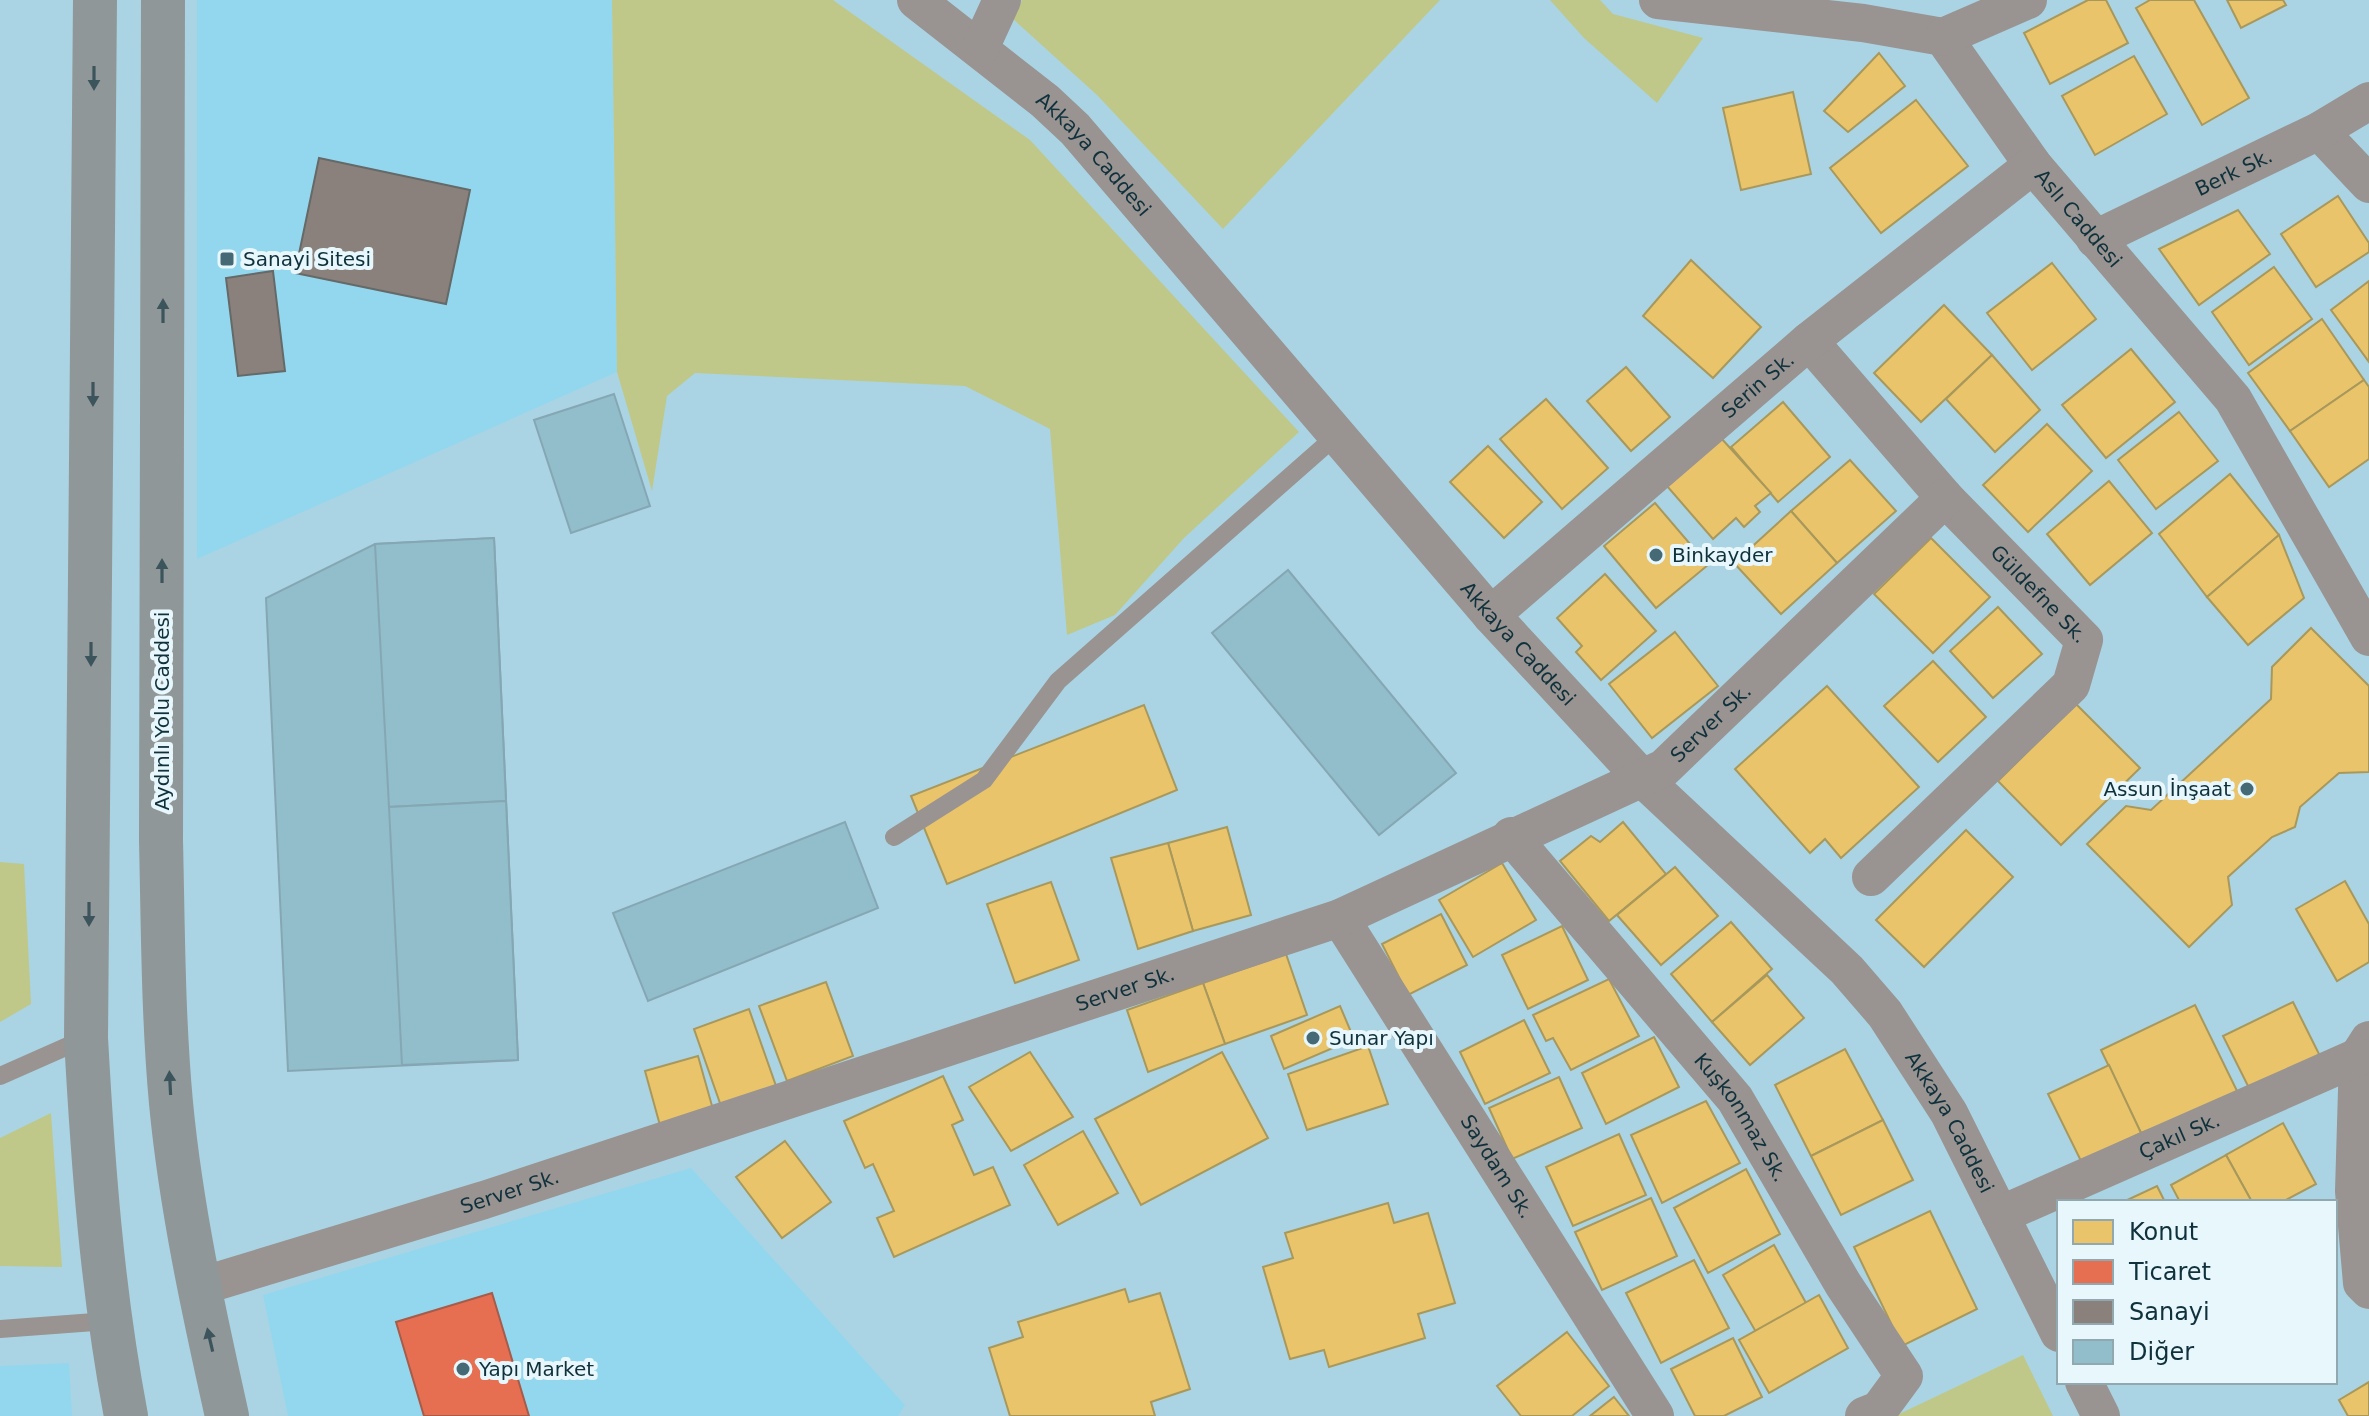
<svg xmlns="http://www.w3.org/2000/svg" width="2369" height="1416" font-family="'DejaVu Sans',sans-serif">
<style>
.built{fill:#93d7ee}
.green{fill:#bfc888}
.homes{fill:#e9c46a;stroke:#a8985c;stroke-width:2}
.shops{fill:#e76f51;stroke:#a65c4a;stroke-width:2}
.industry{fill:#8a817c;stroke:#656968;stroke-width:2}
.building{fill:#92bdcb;stroke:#85a7b3;stroke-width:2}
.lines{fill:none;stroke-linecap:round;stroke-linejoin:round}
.service{stroke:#999391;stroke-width:18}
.minor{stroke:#999391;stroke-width:38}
.primary{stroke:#909798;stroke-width:44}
.oneway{fill:#3c555c}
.poi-dot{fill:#456a76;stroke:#e8f7fc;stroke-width:3}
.labels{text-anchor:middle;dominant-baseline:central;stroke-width:8;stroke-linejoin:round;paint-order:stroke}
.street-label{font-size:20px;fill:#0f313b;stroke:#e8f7fc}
.poi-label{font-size:20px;fill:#0f313b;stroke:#e8f7fc;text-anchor:start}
</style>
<rect width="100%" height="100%" fill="#aad4e3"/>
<g class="built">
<path d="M197,0H612L617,372L197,559Z"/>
<path d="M691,1168L905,1405L898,1416H288L263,1295Z"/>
<path d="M69,1363L72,1416H0V1366Z"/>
</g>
<g class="green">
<path d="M612,0H833L1030,140L1299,432L1184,538L1115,615L1067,635L1050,429L965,386L695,373L667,396L652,491L617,372Z"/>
<path d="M1022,0H1440L1223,229L1097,95L1013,19Z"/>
<path d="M1550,0H1600L1613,14L1703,38L1657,103L1584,38Z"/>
<path d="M0,862L24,864L31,1004L0,1022Z"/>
<path d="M51,1113L62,1267L0,1266V1138Z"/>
<path d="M2023,1355L2053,1416H1895Z"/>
</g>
<g class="homes">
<path d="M2088,0H2106L2128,43L2050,84L2024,33Z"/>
<path d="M2150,0H2194L2249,98L2202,125L2136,8Z"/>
<path d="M2227,0H2283L2286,5L2241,28Z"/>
<path d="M1879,53L1905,86L1848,132L1824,111Z"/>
<path d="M2134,56L2167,114L2095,155L2062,96Z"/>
<path d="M1793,92L1811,174L1741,190L1723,108Z"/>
<path d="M1916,100L1968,166L1881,233L1830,168Z"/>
<path d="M2338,196L2369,243V252L2316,287L2281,234Z"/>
<path d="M2238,210L2270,254L2199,305L2159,249Z"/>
<path d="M1691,260L1761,327L1713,378L1643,316Z"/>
<path d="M2052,263L2096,319L2032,370L1987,313Z"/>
<path d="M2274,267L2312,319L2249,365L2212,312Z"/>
<path d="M2369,281V362L2331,310Z"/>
<path d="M1944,305L1992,355L1921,422L1874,373Z"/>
<path d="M2322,319L2364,380L2290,431L2248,373Z"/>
<path d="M2131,349L2175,402L2106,458L2062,405Z"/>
<path d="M1992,355L2040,410L1995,452L1946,399Z"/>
<path d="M1626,367L1670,417L1631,451L1587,401Z"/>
<path d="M2364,380L2369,387V459L2329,487L2290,431Z"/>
<path d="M1546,399L1608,468L1562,509L1500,439Z"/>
<path d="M1783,402L1830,457L1778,502L1731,447Z"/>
<path d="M2179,412L2218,461L2156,509L2118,460Z"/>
<path d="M2047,424L2092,471L2028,532L1983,485Z"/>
<path d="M1721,438L1771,493L1755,506L1760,512L1744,527L1736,518L1713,539L1667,486Z"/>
<path d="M1488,446L1542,502L1504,538L1450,482Z"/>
<path d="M1850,460L1896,511L1837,563L1791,511Z"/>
<path d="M2230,474L2279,535L2207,597L2159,534Z"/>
<path d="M2109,481L2152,533L2090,585L2047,534Z"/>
<path d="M1655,503L1708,565L1656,608L1604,546Z"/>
<path d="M1791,511L1837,563L1781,614L1734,563Z"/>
<path d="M2279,535L2304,598L2248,645L2207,597Z"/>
<path d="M1931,538L1990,597L1933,653L1874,594Z"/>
<path d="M1605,574L1656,631L1601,680L1576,652L1582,646L1557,618Z"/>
<path d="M1998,607L2042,654L1993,698L1950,651Z"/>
<path d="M2311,628L2369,686V772L2339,773L2300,807L2295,827L2272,837L2228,877L2232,905L2189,947L2087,844L2126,806L2151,810L2271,699L2272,667Z"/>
<path d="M1675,632L1718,686L1652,738L1609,684Z"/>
<path d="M1933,661L1986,717L1938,762L1884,706Z"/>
<path d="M1827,686L1919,787L1841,858L1825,839L1810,853L1735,769Z"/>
<path d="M2076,704L2140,768L2061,845L1998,781Z"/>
<path d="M1144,705L1177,790L947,884L911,796Z"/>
<path d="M1623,822L1666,874L1609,921L1560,861L1591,836L1600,842Z"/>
<path d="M1227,827L1251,915L1193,931L1168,843Z"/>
<path d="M1966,830L2013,877L1924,967L1876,920Z"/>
<path d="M1168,843L1193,931L1138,949L1111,858Z"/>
<path d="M1502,863L1536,920L1473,957L1439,900Z"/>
<path d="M1675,867L1718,916L1661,965L1617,915Z"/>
<path d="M2345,881L2369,924V962L2337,981L2296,909Z"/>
<path d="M1051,882L1079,960L1015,983L987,904Z"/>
<path d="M1441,914L1467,965L1408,995L1382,944Z"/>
<path d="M1731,922L1772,969L1712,1022L1671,974Z"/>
<path d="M1562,926L1588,980L1528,1009L1502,955Z"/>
<path d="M1286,954L1307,1015L1225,1044L1203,983Z"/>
<path d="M1767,975L1804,1018L1750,1065L1712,1022Z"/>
<path d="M1609,979L1639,1036L1571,1070L1553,1038L1546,1041L1533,1015Z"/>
<path d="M826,982L853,1056L787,1081L759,1006Z"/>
<path d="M1203,983L1225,1044L1148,1072L1127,1010Z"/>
<path d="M2293,1002L2323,1062L2253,1096L2223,1036Z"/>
<path d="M2195,1005L2239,1095L2141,1133L2101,1050Z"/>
<path d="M1340,1006L1354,1039L1284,1069L1271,1036Z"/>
<path d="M749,1009L776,1086L721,1106L694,1029Z"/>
<path d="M1524,1020L1550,1073L1485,1104L1460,1052Z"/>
<path d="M1654,1037L1679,1087L1606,1124L1582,1073Z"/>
<path d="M1368,1046L1388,1104L1307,1130L1288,1074Z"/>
<path d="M1845,1049L1883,1120L1811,1156L1775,1085Z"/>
<path d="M1030,1052L1073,1117L1011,1151L969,1087Z"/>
<path d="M1222,1052L1268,1138L1141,1205L1095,1119Z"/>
<path d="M698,1056L714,1113L661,1129L645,1071Z"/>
<path d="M2109,1065L2141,1133L2081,1161L2048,1094Z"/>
<path d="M943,1076L963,1120L952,1125L974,1175L993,1167L1010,1205L894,1257L877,1218L894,1211L873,1164L865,1168L844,1121Z"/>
<path d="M1559,1077L1582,1128L1512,1159L1489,1108Z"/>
<path d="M1706,1101L1740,1163L1662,1203L1631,1135Z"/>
<path d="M1883,1120L1913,1180L1841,1215L1811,1156Z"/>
<path d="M2283,1123L2316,1184L2282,1202H2252L2226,1155Z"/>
<path d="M1083,1131L1118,1193L1058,1225L1024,1165Z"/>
<path d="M1619,1134L1646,1195L1573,1226L1546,1167Z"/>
<path d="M785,1141L831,1202L782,1238L736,1177Z"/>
<path d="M2226,1155L2252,1202H2180L2171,1185Z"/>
<path d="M1746,1169L1780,1234L1708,1273L1674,1208Z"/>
<path d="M2157,1186L2165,1202H2123Z"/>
<path d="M1651,1198L1677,1256L1602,1290L1575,1232Z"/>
<path d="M1388,1203L1394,1223L1428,1213L1455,1303L1418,1314L1425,1338L1329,1367L1324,1350L1290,1359L1263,1267L1293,1258L1285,1233Z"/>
<path d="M1930,1211L1977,1309L1902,1346L1854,1247Z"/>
<path d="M1774,1245L1806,1303L1756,1332L1723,1275Z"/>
<path d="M1694,1260L1729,1328L1661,1363L1626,1293Z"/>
<path d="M1125,1289L1129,1302L1160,1293L1190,1389L1151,1402L1155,1416H1010L989,1348L1023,1337L1018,1322Z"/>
<path d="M1819,1295L1848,1348L1769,1393L1739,1340Z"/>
<path d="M1567,1332L1609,1386L1572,1416H1521L1497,1386Z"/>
<path d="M1733,1338L1762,1397L1724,1416H1695L1671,1369Z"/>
<path d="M2369,1382V1416H2348L2339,1400Z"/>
<path d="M1614,1397L1629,1416H1590Z"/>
</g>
<path class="shops" d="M492,1293L529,1416H424L396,1322Z"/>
<g class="industry">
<path d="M319,158L470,190L446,304L295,273Z"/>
<path d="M273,271L285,371L238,376L226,278Z"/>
</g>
<g class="building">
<path d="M614,394L650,506L571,533L534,420Z"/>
<path d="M494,538L518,1060L288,1071L266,598L375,544Z"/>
<path d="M494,538L506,801L389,807L375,544Z"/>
<path d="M1288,570L1456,773L1379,835L1212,633Z"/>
<path d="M506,801L518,1060L402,1065L389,807Z"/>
<path d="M845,822L878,908L648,1001L613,913Z"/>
</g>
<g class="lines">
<g class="service">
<path d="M894,837L984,780L1058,681L1337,435"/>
<path d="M0,1076L86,1038"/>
<path d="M0,1329L108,1321"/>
</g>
<g class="minor">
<path id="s1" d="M916,0L1045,101L1075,129L1491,615L1642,778L1847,970L1885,1014L1949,1113L2059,1333"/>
<path id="s2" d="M1658,0L1863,23L1943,37L2033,165L2233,399L2369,637"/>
<path d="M1943,37L2028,0"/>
<path d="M980,48L1002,0"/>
<path d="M2319,131L2369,184"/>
<path id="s3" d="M2095,239L2319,131L2369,101"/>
<path id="s4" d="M1809,341L1945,498L2084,640L2071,685L1871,877"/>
<path id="s5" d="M1491,615L1809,341L2033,165"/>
<path id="s6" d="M1511,836L1735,1099L1843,1284L1904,1376L1879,1410L1864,1416"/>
<path id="s7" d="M1340,918L1655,1416"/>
<path d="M2369,1040L2358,1057L2354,1191L2362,1283L2369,1290"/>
<path id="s8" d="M2000,1215L2358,1057"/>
<path id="s9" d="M198,1287L484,1200L1340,918L1664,768L1945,498"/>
<path d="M2084,1382L2101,1416"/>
</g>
<g class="primary">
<path d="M95,0L86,1038C93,1165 102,1290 126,1416"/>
<path d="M163,0L161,840C163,927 163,1016 171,1103C181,1208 204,1313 227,1416"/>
</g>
</g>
<defs><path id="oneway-solid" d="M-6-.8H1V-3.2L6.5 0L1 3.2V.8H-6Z" transform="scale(2)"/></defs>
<g class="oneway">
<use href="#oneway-solid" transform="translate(94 78) rotate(90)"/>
<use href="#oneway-solid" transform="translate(163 311) rotate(-90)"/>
<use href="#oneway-solid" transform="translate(93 394) rotate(90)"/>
<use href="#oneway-solid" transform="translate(162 571) rotate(-90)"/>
<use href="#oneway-solid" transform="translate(91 654) rotate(90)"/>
<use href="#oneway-solid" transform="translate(89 914) rotate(90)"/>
<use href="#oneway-solid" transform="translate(170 1083) rotate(-93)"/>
<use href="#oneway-solid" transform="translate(210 1340) rotate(-103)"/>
</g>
<g class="poi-dot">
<rect x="219" y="251" width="16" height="16" rx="4"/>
<circle cx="1656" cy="555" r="8"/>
<circle cx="2247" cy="789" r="8"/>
<circle cx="1313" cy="1038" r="8"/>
<circle cx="463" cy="1369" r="8"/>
</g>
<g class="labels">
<g class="street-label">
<text stroke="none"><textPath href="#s1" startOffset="236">Akkaya Caddesi</textPath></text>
<text stroke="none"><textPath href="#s3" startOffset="154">Berk Sk.</textPath></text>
<text stroke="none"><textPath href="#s2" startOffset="514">Aslı Caddesi</textPath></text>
<text stroke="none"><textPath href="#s5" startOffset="352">Serin Sk.</textPath></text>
<text stroke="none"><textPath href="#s4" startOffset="342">Güldefne Sk.</textPath></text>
<text stroke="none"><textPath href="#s1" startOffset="884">Akkaya Caddesi</textPath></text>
<text transform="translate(162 711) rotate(-90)">Aydınlı Yolu Caddesi</text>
<text stroke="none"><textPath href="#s9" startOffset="1622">Server Sk.</textPath></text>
<text stroke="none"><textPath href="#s9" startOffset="974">Server Sk.</textPath></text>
<text stroke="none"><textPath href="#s6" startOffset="364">Kuşkonmaz Sk.</textPath></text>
<text stroke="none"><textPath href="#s1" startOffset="1532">Akkaya Caddesi</textPath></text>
<text stroke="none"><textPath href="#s8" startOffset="196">Çakıl Sk.</textPath></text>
<text stroke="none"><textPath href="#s7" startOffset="294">Saydam Sk.</textPath></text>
<text stroke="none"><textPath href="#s9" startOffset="326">Server Sk.</textPath></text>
</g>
<g class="poi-label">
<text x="243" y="259">Sanayi Sitesi</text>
<text x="1672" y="555">Binkayder</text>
<text x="2231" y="789" text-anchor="end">Assun İnşaat</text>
<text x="1329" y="1038">Sunar Yapı</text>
<text x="479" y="1369">Yapı Market</text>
</g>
</g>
<rect x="2057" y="1200" width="280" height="184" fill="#e8f7fc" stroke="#91a8af" stroke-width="2"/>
<rect x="2073" y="1220" width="40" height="24" fill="#e9c46a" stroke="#91a8af" stroke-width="2"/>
<text x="2129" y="1240" font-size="24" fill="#0f313b">Konut</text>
<rect x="2073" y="1260" width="40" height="24" fill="#e76f51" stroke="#91a8af" stroke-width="2"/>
<text x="2129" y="1280" font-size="24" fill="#0f313b">Ticaret</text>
<rect x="2073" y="1300" width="40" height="24" fill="#8a817c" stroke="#91a8af" stroke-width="2"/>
<text x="2129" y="1320" font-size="24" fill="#0f313b">Sanayi</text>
<rect x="2073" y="1340" width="40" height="24" fill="#92bdcb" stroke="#91a8af" stroke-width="2"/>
<text x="2129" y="1360" font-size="24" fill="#0f313b">Diğer</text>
</svg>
